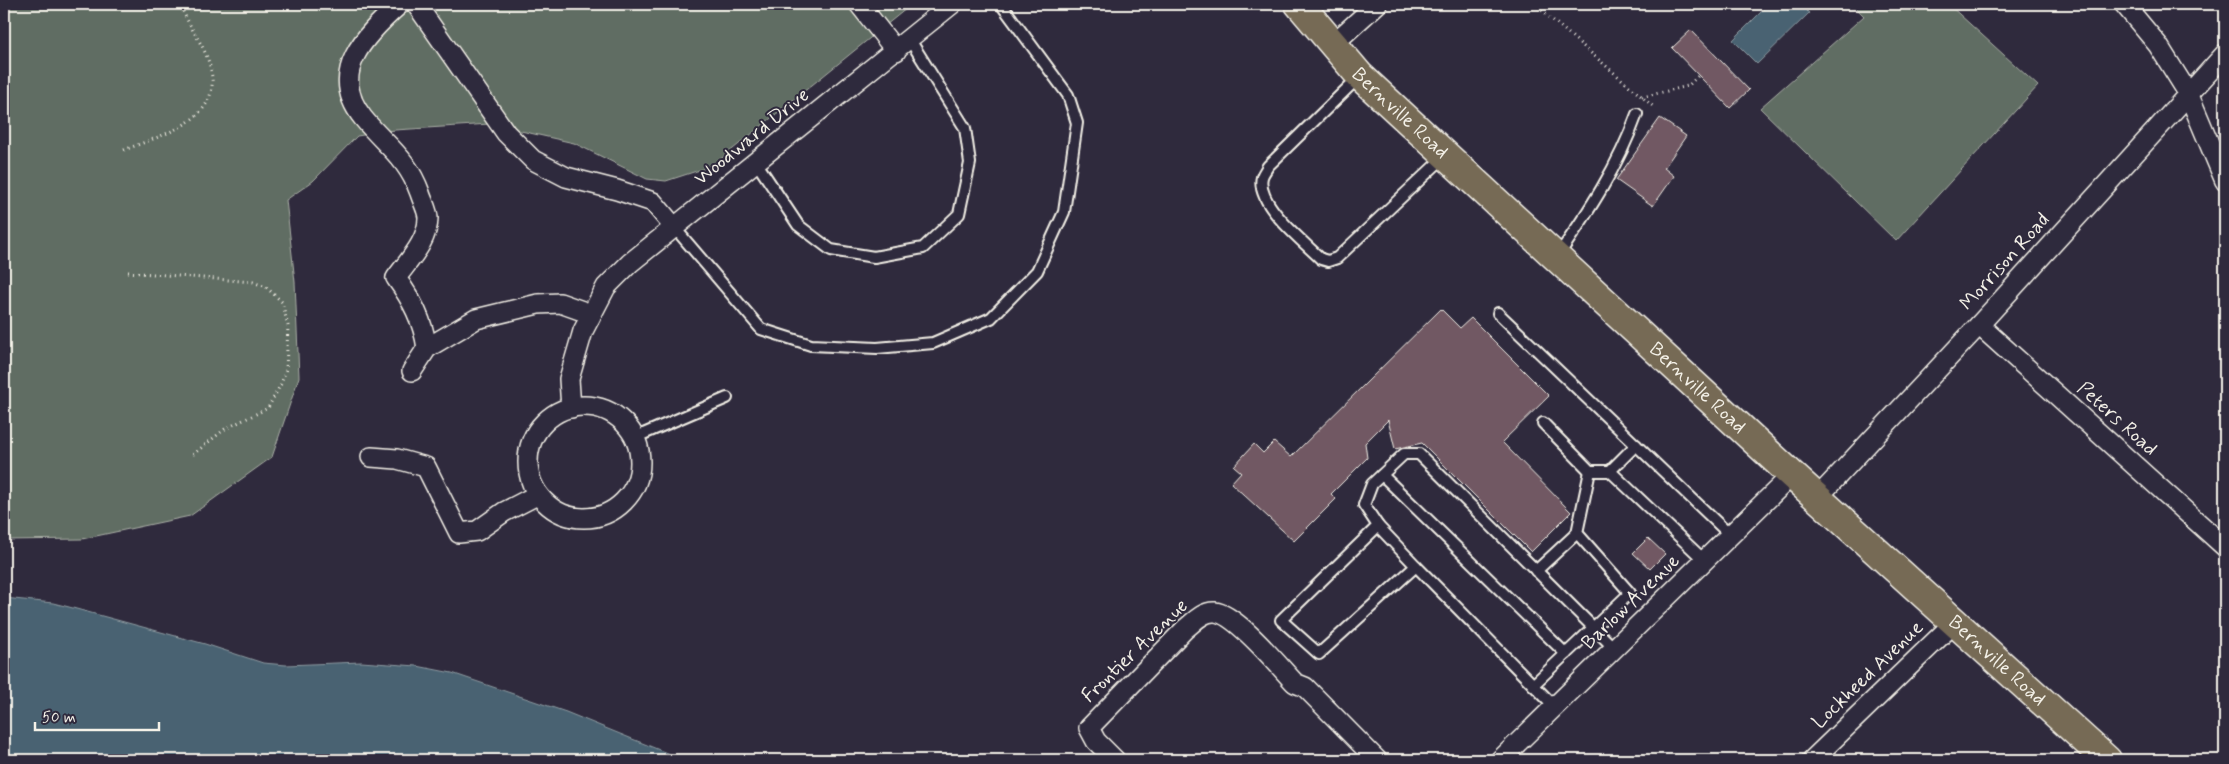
<svg xmlns="http://www.w3.org/2000/svg" width="2229" height="764" font-family="Mynerve,sans-serif">
<style>
.green{fill:#606d63;stroke:#aaafa6}
.water{fill:#496272;stroke:#8d9ba1}
.building{fill:#715963;stroke:#f4f1e8}
.lines{fill:none;stroke-linecap:round;stroke-linejoin:round}
.lane-casing{stroke:#f4f1e8;stroke-width:14}
.street-casing{stroke:#f4f1e8;stroke-width:22}
.primary-casing{stroke:#f4f1e8;stroke-width:31}
.path{stroke:#f4f1e8;stroke-width:3;stroke-dasharray:1 4;stroke-linecap:butt}
.lane{stroke:#2f2a3d;stroke-width:10}
.street{stroke:#2f2a3d;stroke-width:19}
.primary{stroke:#766a55;stroke-width:28}
.labels{text-anchor:middle;dominant-baseline:central;stroke-width:4;stroke-linejoin:round;paint-order:stroke}
.street-label{font-size:20px;fill:#f4f1e8;stroke:#2f2a3d}
</style>
<rect width="100%" height="100%" fill="#2f2a3d"/>
<filter id="ink" filterUnits="userSpaceOnUse"><feTurbulence type="fractalNoise" baseFrequency=".02" numOctaves="2"/><feDisplacementMap in="SourceGraphic" scale="10" xChannelSelector="R" yChannelSelector="G"/><feConvolveMatrix kernelMatrix="1 2 1 2 8 2 1 2 1" color-interpolation-filters="sRGB"/></filter>
<g filter="url(#ink)">
<g class="green">
<path d="M4,4H912L712,166L666,181L647,179L574,143L490,124L395,130L357,136L313,181L286,200L295,282L299,377L272,457L190,516L82,539L4,540Z"/>
<path d="M1852,4H1948L2038,86L1896,241L1760,108L1864,16Z"/>
</g>
<g class="water">
<path d="M1759,4H1800L1809,13L1757,64L1733,40L1764,9Z"/>
<path d="M4,598L53,603L69,607L205,644L263,663L286,665L361,662L417,666L452,673L566,712L684,760H4Z"/>
</g>
<g class="building">
<path d="M1691,30L1749,90L1730,108L1672,48Z"/>
<path d="M1660,118L1686,136L1664,168L1674,176L1653,206L1616,180Z"/>
<path d="M1441,309L1460,328L1471,318L1549,396L1502,442L1571,512L1531,552L1422,443L1395,449L1388,420L1365,443L1367,458L1331,494L1336,499L1294,541L1231,483L1241,472L1234,466L1254,444L1263,453L1274,442L1291,457Z"/>
<path d="M1648,538L1665,554L1650,569L1633,553Z"/>
</g>
<g class="lines">
<g class="lane-casing">
<g id="lane">
<path d="M1359,77L1268,166C1266,170 1263,173 1262,177C1255,204 1304,242 1321,259L1328,261L1337,258L1445,156"/>
<path d="M756,162L798,225L831,250L874,257L923,248L959,214L970,163L965,128L910,40"/>
<path d="M674,227L761,329L811,345L877,348L933,343L991,318L1037,271L1064,212L1077,123L1068,95L1001,4"/>
<path d="M1557,257C1589,211 1618,167 1637,114"/>
<path d="M1498,313L1731,536"/>
<path d="M1543,423L1590,471H1610L1705,561"/>
<path d="M634,438L727,398"/>
<path d="M1610,471L1636,445"/>
<path d="M1382,475L1566,654"/>
<path d="M1378,526L1416,566"/>
<path d="M1577,533L1590,471"/>
<path d="M1533,685L1630,593L1577,533L1536,571"/>
<path d="M1555,707L1416,566L1319,654L1281,620L1378,526L1364,505L1372,484L1404,454H1419L1615,649"/>
</g>
</g>
<g class="street-casing">
<g id="street">
<path d="M400,4C365,35 327,73 363,118C386,146 407,157 420,193C422,200 428,211 428,218C428,241 409,260 396,278C412,300 423,321 427,348"/>
<path d="M416,4L506,133L533,160L566,177L617,190L653,202L674,227"/>
<path d="M859,4L896,51"/>
<path d="M2124,4L2158,45L2188,93L2225,181"/>
<path d="M1332,45L1377,4"/>
<path d="M1979,325L2225,547"/>
<path d="M412,371L427,348L476,319L538,304L560,303L591,314"/>
<circle cx="584" cy="462" r="56"/>
<path d="M571,408L569,379L583,331L606,287L630,263L952,4"/>
<path d="M371,457L397,459L426,467L459,533L477,531L504,512L537,495"/>
<path d="M1817,498L1979,325L2225,54"/>
<path d="M1115,760L1096,741L1089,728L1185,629C1194,622 1203,611 1215,612C1236,614 1279,666 1295,683L1305,687L1377,760"/>
<path d="M1500,760L1792,475"/>
<path d="M1812,760L1955,622"/>
</g>
</g>
<g class="primary-casing">
<g id="primary">
<path id="s1" d="M1299,4L1360,76L1792,475L2107,760"/>
</g>
</g>
<g class="path">
<path d="M1534,4L1655,108"/>
<path d="M1642,97L1688,86L1698,76"/>
<path d="M124,150C173,131 236,116 203,48C195,33 186,20 180,4"/>
<path d="M128,272L253,282L266,287L282,302L288,326L286,370L281,384L268,408L225,429L191,456"/>
</g>
<use href="#lane" class="lane"/>
<use href="#street" class="street"/>
<use href="#primary" class="primary"/>
</g>
</g>
<g class="labels">
<g class="street-label">
<text stroke="none"><textPath href="#s1" startOffset="149">Bernville Road</textPath></text>
<text transform="translate(752 137) rotate(-39)">Woodward Drive</text>
<text transform="translate(2005 262) rotate(-48)">Morrison Road</text>
<text stroke="none"><textPath href="#s1" startOffset="554">Bernville Road</textPath></text>
<text transform="translate(2117 419) rotate(42)">Peters Road</text>
<text transform="translate(1631 602) rotate(-44)">Barlow Avenue</text>
<text transform="translate(1135 651) rotate(-44)">Frontier Avenue</text>
<text stroke="none"><textPath href="#s1" startOffset="959">Bernville Road</textPath></text>
<text transform="translate(1868 675) rotate(-44)">Lockheed Avenue</text>
</g>
</g>
<rect width="2229" height="764" fill="none" stroke="#2f2a3d" stroke-width="20"/>
<rect x="10" y="10" width="2209" height="744" fill="none" stroke="#f4f1e8" stroke-width="2" filter="url(#ink)"/>
<path d="M35 722v8h124v-8" fill="none" stroke="#f4f1e8" stroke-width="2.5"/>
<text x="42" y="722" font-size="15" fill="#f4f1e8" stroke="#2f2a3d" stroke-width="4" paint-order="stroke">50 m</text>
</svg>
